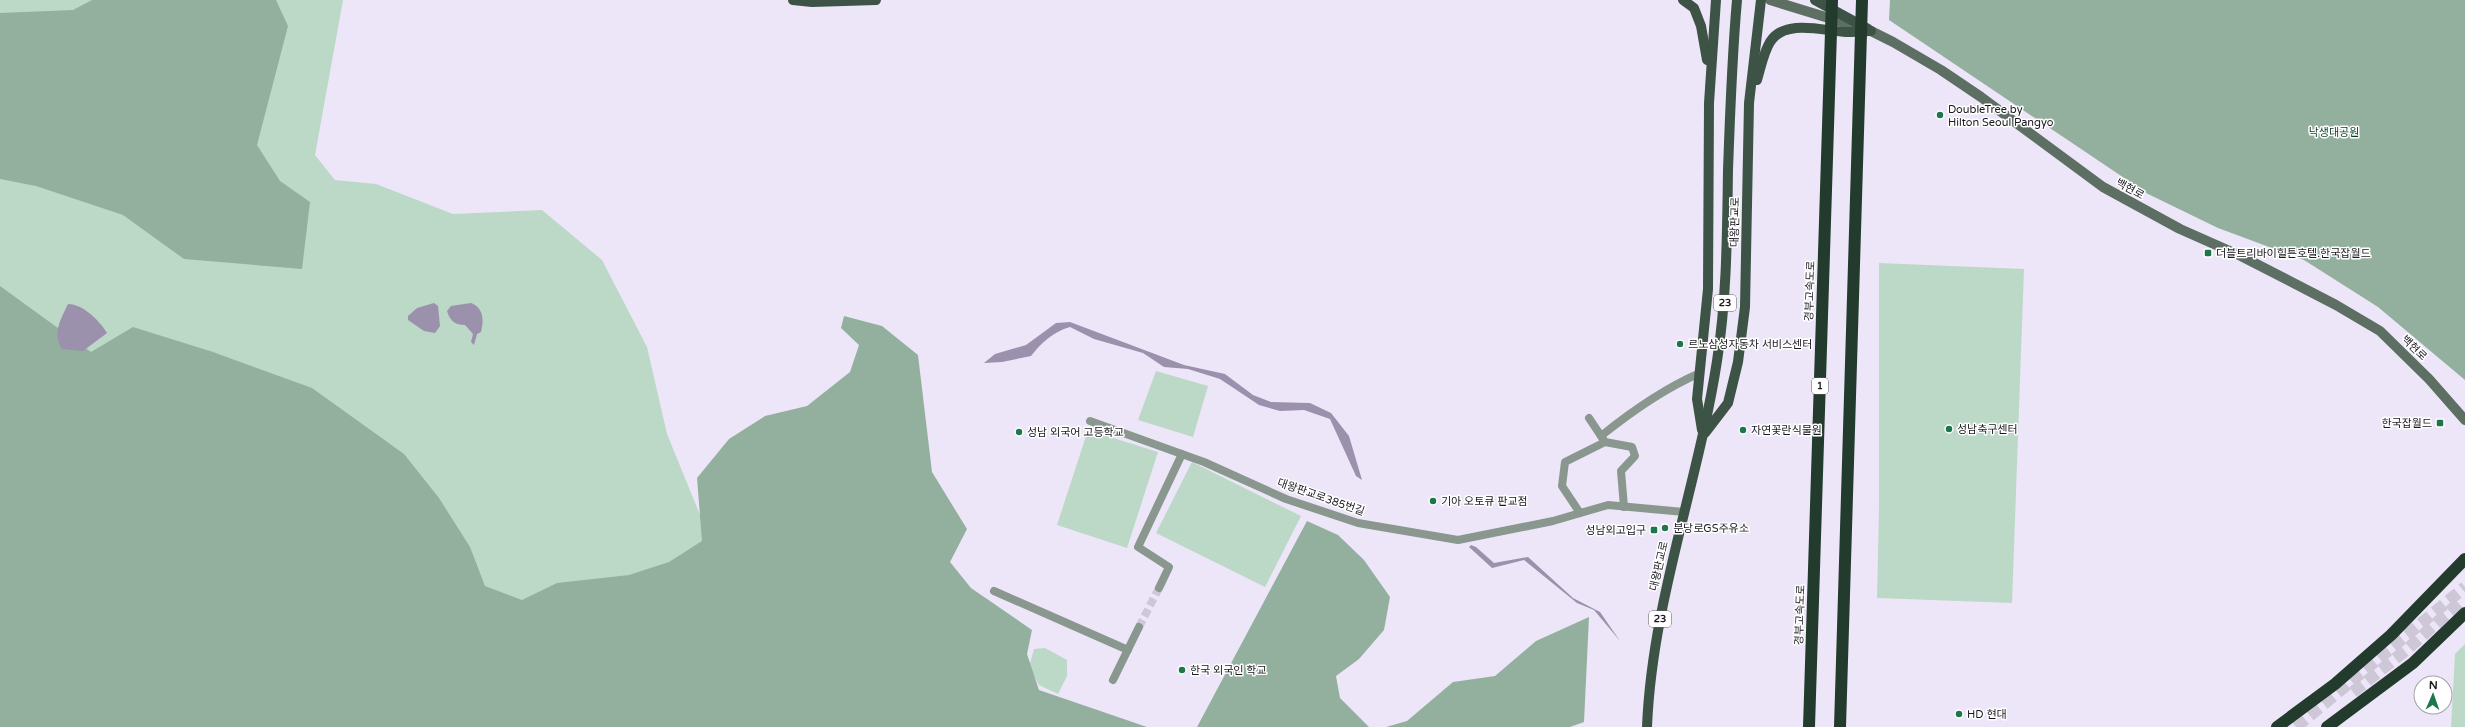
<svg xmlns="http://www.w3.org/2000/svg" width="2465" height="727" font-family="'Varela Round','Noto Sans KR',sans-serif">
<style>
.green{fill:#bcd8c6}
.forest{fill:#93b09e}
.water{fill:#9c91ad}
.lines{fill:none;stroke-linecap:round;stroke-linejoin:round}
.street-tunnel{stroke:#cdc7d8;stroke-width:8;stroke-dasharray:8 4;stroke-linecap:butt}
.highway-tunnel{stroke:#cdc7d8;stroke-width:12;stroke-dasharray:12 6;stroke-linecap:butt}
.street{stroke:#8a978e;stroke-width:8}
.secondary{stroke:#5d6f63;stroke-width:10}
.primary{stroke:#3d5345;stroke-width:10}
.highway{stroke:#223b2c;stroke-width:12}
.poi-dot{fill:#1d774b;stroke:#fff;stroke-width:1.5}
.labels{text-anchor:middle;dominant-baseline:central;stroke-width:3;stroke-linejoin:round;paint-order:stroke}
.shield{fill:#fff;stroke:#5f5d62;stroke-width:1}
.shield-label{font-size:10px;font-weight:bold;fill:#1a181e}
.poi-label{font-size:11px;fill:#1a181e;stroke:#fff;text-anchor:start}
.park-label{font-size:11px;fill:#063e24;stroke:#fff}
.street-label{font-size:11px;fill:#1a181e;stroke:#fff}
</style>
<rect width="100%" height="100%" fill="#ede6f9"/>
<g class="green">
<path d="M0,0H343L315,155L335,180L376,184L453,214L542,210L602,260L647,347L667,434L714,549L550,645L0,355Z"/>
<path d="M1879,263L2024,269L2012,603L1877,598L1879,509Z"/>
<path d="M1156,371L1208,386L1193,437L1138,420Z"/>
<path d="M1088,430L1158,452L1127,548L1057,525Z"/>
<path d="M1192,462L1301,516L1265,587L1156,533Z"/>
<path d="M2465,644V727H2451L2455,654Z"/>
<path d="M1045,648L1067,660V676L1058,694L1039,685L1029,667L1034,649Z"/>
</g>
<g class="forest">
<path d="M92,0H276L288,26L257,145L280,181L310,202L302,269L184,259L123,215L36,186L0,179V13L73,10Z"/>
<path d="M1890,0H2465V380L2378,307L2304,260L2218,228L2148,194L1889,20Z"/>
<path d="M0,286L91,352L133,327L213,352L312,388L404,454L439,498L470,547L485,586L522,600L557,583L629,575L669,562L702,541L697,478L729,439L765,416L807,406L850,372L859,345L841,328L844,316L882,326L918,355L932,472L967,529L950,562L971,588L1032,630L1027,654L1039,690L1147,727H0Z"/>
<path d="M1307,521L1338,535L1364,560L1390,597L1384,630L1359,659L1336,676L1340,698L1369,727H1197Z"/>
<path d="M1589,617L1584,722L1570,727H1386L1407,721L1453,682L1495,676L1536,641Z"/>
</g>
<g class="water">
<path d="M434,303L438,306L440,326L435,333L424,331L408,320V316L417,308Z"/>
<path d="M471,303C484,308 484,321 481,332L477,334L474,345L471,342L473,334L465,325C455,325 450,321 447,311L451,306Z"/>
<path d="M68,304C83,304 100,321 107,333L83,351L62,349C52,333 61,319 68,304Z"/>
<path d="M1070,322L1184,365L1225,374L1253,395L1271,402L1310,403L1331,413L1349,436L1362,480L1356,476L1330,419L1304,410L1280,411L1259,405L1220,379L1188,369L1164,367L1143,353L1094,339L1070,327C1053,332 1042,342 1031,356L1002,362L984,363L995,354L1026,345L1056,323Z"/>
<path d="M1471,545L1476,547L1494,563L1528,557L1573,598L1600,612L1620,641L1594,610L1577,603L1524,560L1492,568L1469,547Z"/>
</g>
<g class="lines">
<path class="street-tunnel" d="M1139,627L1159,588"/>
<g class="highway-tunnel">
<path d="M2353,692L2405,651L2461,601"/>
<path d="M2296,727L2465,587"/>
</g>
<g class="street">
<path d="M1589,418L1605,442L1632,447L1635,456L1621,471L1624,507"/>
<path d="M1090,421L1204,462L1286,499L1358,523L1458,540L1553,521L1608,505L1684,512"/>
<path d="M1601,436C1632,411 1663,389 1700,373"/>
<path d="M1580,513L1562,486L1565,462L1605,442"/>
<path d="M1159,588L1169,567L1138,547L1182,454"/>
<path d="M994,591L1128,650"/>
<path d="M1113,680L1139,627"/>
</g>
<path class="secondary" d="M1770,0L1871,31L1893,42L1941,70L1981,97L2103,187L2180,229L2241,256L2336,305L2380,331L2429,379L2465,420"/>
<g class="primary">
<path d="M793,0L812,2L876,0"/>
<path d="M1683,0L1694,8L1701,26L1707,60"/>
<path d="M1815,0L1868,29"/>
<path d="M1757,80C1761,67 1763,54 1770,42C1785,18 1824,31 1846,32C1855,32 1863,31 1871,31"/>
<path d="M1702,430L1697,399L1708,289L1709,103L1716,0"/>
<path d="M1705,433L1728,403L1738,362L1745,307L1749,103L1761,0"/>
<path d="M1647,727C1652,602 1698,484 1717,361C1727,297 1727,234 1728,170C1730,113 1732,56 1737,0"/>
</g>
<g class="highway">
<path d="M1809,727L1832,0"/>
<path d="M1840,727L1862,0"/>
<path d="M2277,727L2335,684L2391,635L2465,559"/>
<path d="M2327,727L2413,663L2465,613"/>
</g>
</g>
<g class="poi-dot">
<circle cx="1940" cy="115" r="4"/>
<rect x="2204" y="249" width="8" height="8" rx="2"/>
<circle cx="1680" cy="344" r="4"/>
<rect x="2436" y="419" width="8" height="8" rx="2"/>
<circle cx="1949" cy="429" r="4"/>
<circle cx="1743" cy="430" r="4"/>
<circle cx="1019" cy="432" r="4"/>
<circle cx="1433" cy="501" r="4"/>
<circle cx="1665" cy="528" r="4"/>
<rect x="1650" y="526" width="8" height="8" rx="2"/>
<circle cx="1182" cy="670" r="4"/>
<circle cx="1959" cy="714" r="4"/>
</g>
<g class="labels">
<g class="shield">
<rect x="1714" y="295" width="22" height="16" rx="3"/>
<rect x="1812" y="378" width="16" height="16" rx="3"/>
<rect x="1649" y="611" width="22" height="16" rx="3"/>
</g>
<g class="shield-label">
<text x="1725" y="303">23</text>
<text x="1820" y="386">1</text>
<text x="1660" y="619">23</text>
</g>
<g class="poi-label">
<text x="1948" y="109">DoubleTree by<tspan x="1948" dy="13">Hilton Seoul Pangyo</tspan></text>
<text x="2216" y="253">더블트리바이힐튼호텔.한국잡월드</text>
<text x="1688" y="344">르노삼성자동차 서비스센터</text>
<text x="2432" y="423" text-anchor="end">한국잡월드</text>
<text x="1957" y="429">성남축구센터</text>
<text x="1751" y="430">자연꽃란식물원</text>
<text x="1027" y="432">성남 외국어 고등학교</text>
<text x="1441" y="501">기아 오토큐 판교점</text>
<text x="1673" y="528">분당로GS주유소</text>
<text x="1646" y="530" text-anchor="end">성남외고입구</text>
<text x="1190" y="670">한국 외국인 학교</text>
<text x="1967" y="714">HD 현대</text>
</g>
<g class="park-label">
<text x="2334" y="132">낙생대공원</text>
</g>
<g class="street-label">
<text transform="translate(2130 189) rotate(29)">백현로</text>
<text transform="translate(1735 222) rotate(-89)">대왕판교로</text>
<text transform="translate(1810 291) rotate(-88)">경부고속도로</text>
<text transform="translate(2414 348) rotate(44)">백현로</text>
<text transform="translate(1321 497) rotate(19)">대왕판교로385번길</text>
<text transform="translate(1659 566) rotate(-77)">대왕판교로</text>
<text transform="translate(1800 615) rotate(-88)">경부고속도로</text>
</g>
</g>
<g transform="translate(2433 695) rotate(2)"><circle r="19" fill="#ffffff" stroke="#a3a3a5"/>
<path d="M0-3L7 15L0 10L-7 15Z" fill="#1d774b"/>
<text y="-6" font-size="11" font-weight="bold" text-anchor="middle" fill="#1a181e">N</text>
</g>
</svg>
